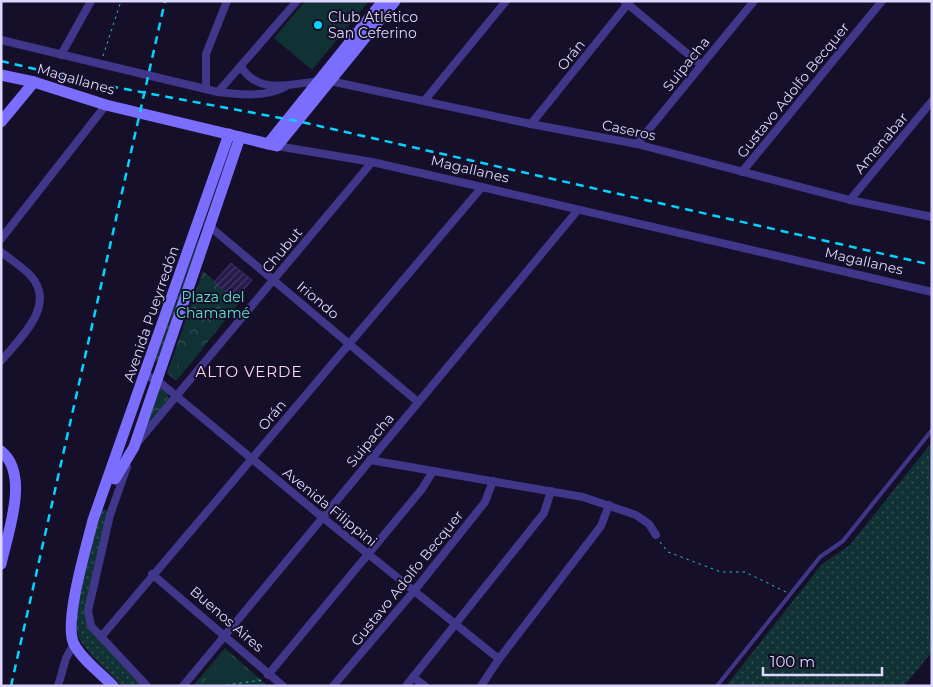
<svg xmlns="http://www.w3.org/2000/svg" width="933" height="687" font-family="Montserrat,sans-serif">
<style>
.grass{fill:url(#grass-dots)}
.forest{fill:url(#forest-crowns)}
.garden{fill:#113234}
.building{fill:url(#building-hatch);stroke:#3f2b78}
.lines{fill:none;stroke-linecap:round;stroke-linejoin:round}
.path{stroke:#29c0c1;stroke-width:1;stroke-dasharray:2.5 4;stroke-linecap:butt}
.lane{stroke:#40378a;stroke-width:4}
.street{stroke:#40378a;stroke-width:8}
.secondary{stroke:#7b6eff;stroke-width:11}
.rail{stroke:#03d5ff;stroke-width:2.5;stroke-dasharray:8 6;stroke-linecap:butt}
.poi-dot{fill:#03d5ff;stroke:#150f29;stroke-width:2}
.labels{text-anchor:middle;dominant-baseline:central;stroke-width:4;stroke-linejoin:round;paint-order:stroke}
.poi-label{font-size:14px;fill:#ded7ff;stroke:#150f29;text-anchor:start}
.street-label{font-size:14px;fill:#ded7ff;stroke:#150f29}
.park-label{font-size:14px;fill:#5ce6cd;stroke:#150f29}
.neighbourhood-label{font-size:15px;letter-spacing:1px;fill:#ffd9ef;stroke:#150f29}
</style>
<defs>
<pattern id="grass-dots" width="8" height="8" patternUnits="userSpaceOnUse" patternTransform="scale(1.25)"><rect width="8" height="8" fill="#113234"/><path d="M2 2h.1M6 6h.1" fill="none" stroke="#334f52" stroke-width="1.8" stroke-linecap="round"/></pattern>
<pattern id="forest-crowns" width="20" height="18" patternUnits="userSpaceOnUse" patternTransform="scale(1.25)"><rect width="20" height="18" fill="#113234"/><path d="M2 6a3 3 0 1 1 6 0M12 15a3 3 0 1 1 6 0" fill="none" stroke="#334f52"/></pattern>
<pattern id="building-hatch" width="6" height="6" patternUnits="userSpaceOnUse" patternTransform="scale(1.25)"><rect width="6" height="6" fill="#271a4b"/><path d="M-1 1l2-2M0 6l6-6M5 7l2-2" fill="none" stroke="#463b66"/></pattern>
</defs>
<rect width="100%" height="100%" fill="#150f29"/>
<g class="grass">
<path d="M198,240L201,241L159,363L155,361Z"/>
<path d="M932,442V652L904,686H726L822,564L850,545Z"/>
<path d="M104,509L109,512L87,623L92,633L143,686H122C110,673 89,655 80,640C68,616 94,538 101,511Z"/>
</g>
<g class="forest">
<path d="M203,271L239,303L176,381L167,373Z"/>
<path d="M158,386L167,393L169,399L148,425L146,424Z"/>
<path d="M225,648L268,686H193Z"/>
</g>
<g class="garden">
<path d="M305,1H369L312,70L274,38Z"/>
<path d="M190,341L202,350L185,370L173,361Z"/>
<path d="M229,654L264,686H200Z"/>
</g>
<path class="building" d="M231,263L252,280L235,300L214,282Z"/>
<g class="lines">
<g class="path">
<path d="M103,56L121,1"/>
<path d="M660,542L668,552L721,572H745L786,592"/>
<path d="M220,686L262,680"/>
</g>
<path class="lane" d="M717,686L820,557L843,541L932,430"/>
<g class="street">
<path d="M624,1L701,65"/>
<path d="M1,40L218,92C241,95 265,97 285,87"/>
<path d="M61,55L91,1"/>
<path d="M241,67C263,100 299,79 330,81L531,124L637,144L850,200L932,217"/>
<path d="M206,89V54L227,1"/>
<path d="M218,92L297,1"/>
<path d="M425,100L506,1"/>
<path d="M531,124L630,1"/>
<path d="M637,144L754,1"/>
<path d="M277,146L372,162L482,187L932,292"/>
<path d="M742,172L882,1"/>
<path d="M850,200L932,101"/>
<path d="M208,225L418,402"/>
<path d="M1,239L106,105"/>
<path d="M1,252C10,259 21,266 29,274C59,304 20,338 1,361"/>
<path d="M145,375L157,380L322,517L499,659"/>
<path d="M137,443L372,162"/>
<path d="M370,460L583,497L636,515L649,524L656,535"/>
<path d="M127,467L110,515L88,611L91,626L147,686"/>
<path d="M152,574L283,686"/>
<path d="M101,637L482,187"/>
<path d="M268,675L422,489L433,471"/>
<path d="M413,677L425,686"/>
<path d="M58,686L66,658L74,644"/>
<path d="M183,686L577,211"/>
<path d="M333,686L414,591L485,502L493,481"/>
<path d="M406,686L544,513L551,491"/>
<path d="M481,686L499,659L601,526L609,505"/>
</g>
<g class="secondary">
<path d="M1,75L34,82L106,105L277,146L395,1"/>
<path d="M1,122L34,82"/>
<path d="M268,144L383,1"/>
<path d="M1,451C30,474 8,532 1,564"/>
<path d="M115,479L134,447L240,137"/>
<path d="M113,686C101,673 82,660 74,644C63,623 87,545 93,520L229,134"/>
</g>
<g class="rail">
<path d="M1,61L98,84L297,121L932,265"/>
<path d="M11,686L165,1"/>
</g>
</g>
<circle class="poi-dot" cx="318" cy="25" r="5"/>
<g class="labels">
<g class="poi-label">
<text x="328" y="17">Club Atlético<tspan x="328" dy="16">San Ceferino</tspan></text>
</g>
<g class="street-label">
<text transform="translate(571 55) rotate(-51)">Orán</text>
<text transform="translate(686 64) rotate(-51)">Suipacha</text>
<text transform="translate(76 79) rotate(16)">Magallanes</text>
<text transform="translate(793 90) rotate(-51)">Gustavo Adolfo Becquer</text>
<text transform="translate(629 130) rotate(12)">Caseros</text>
<text transform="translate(881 143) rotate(-50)">Amenabar</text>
<text transform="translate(470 169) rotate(13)">Magallanes</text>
<text transform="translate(282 250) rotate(-50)">Chubut</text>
<text transform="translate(864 261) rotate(13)">Magallanes</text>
<text transform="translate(318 300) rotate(40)">Iriondo</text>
<text transform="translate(151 314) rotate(-71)">Avenida Pueyrredón</text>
<text transform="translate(272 415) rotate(-50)">Orán</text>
<text transform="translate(370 440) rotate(-50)">Suipacha</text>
<text transform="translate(330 507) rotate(39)">Avenida Filippini</text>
<text transform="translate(407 578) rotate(-51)">Gustavo Adolfo Becquer</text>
<text transform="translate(227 619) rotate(41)">Buenos Aires</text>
</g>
<g class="park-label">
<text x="213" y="297">Plaza del<tspan x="213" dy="16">Chamamé</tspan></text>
</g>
<g class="neighbourhood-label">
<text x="249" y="371">ALTO VERDE</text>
</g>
</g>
<rect width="933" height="687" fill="none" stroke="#ded7ff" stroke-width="5"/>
<path d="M763 667v8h119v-8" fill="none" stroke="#ded7ff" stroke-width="2.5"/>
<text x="770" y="667" font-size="15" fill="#ded7ff" stroke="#150f29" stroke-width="4" paint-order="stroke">100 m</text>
</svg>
